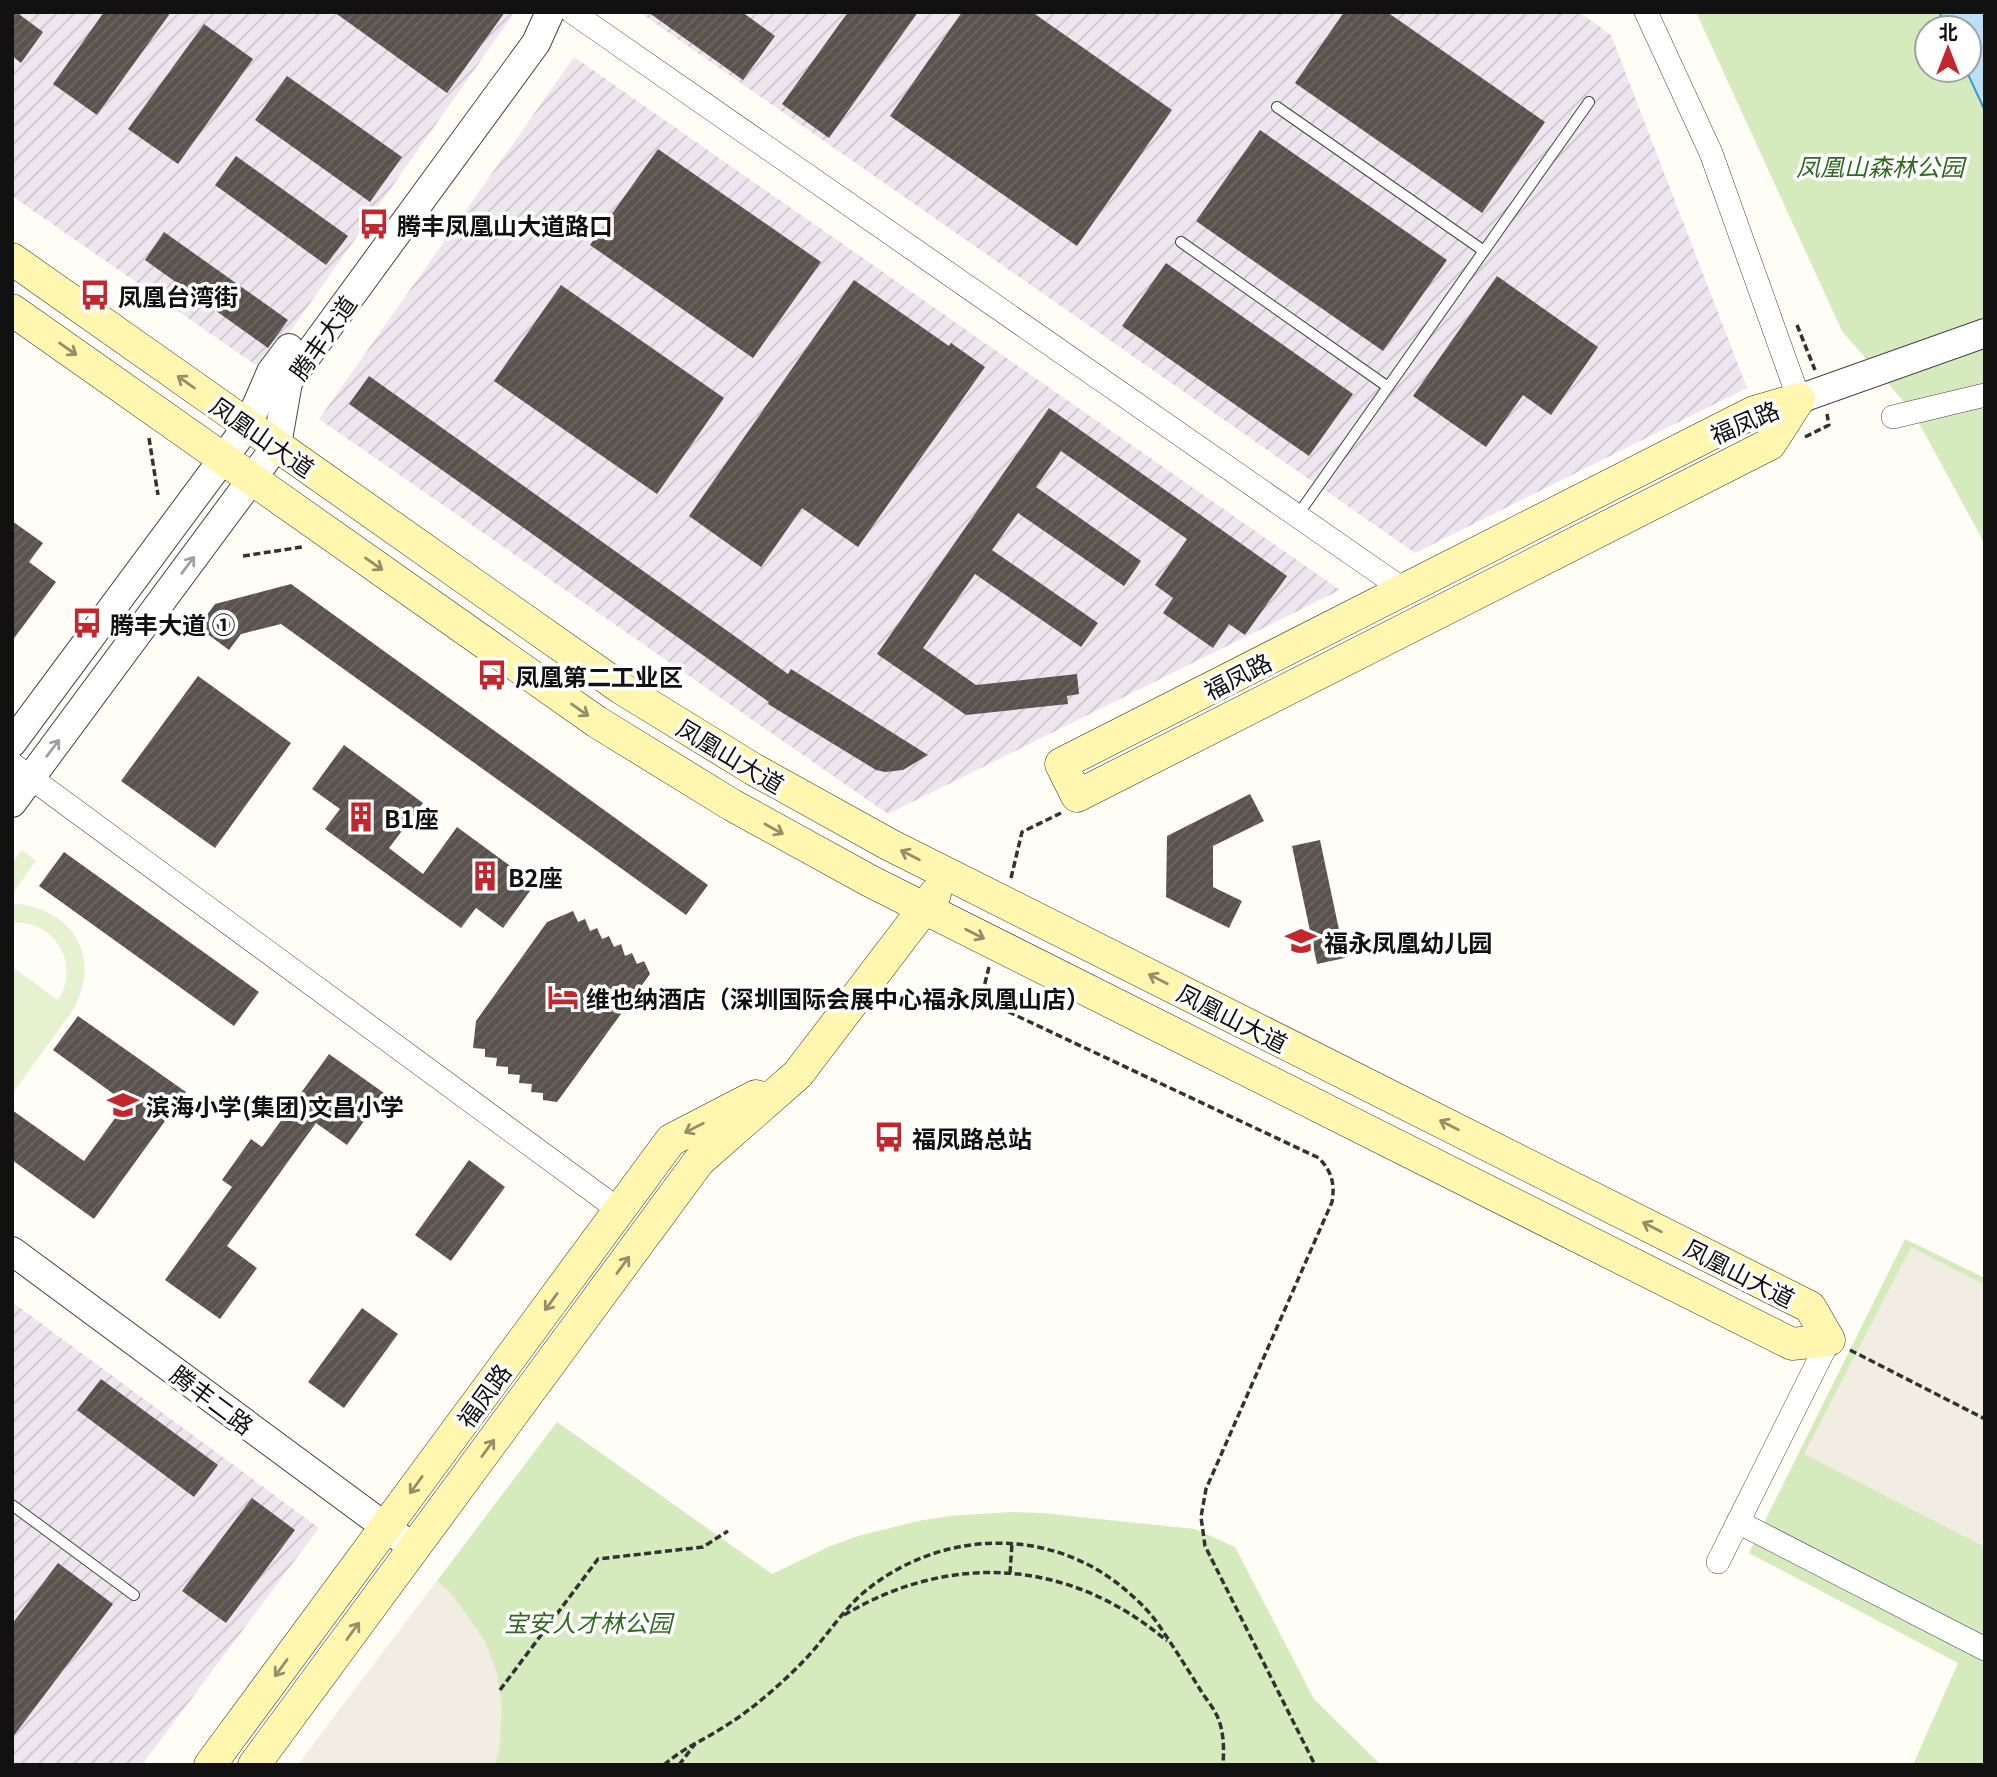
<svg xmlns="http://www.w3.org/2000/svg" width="1997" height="1777" font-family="Georgia,'Noto Sans SC',serif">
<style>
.industrial{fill:url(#industrial-furrows)}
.park{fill:#d5ebbd}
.pitch{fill:#e6f2cf}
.plaza{fill:#f1ede2}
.water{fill:#b9e0f7;stroke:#3f96cf;stroke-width:2}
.building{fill:url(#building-hatch)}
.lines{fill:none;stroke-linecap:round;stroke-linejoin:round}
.service-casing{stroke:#444;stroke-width:12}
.minor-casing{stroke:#444;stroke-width:24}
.tertiary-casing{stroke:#444;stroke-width:30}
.secondary-casing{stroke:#333;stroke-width:33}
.path{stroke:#333;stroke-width:3.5;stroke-dasharray:7 3.5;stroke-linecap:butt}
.service{stroke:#fff;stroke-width:10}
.minor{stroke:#fff;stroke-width:23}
.tertiary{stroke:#fff;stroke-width:28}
.secondary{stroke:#fff6b0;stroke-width:32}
.oneway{stroke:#948f68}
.oneway2{stroke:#a0a0a0}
.labels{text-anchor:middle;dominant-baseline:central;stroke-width:7;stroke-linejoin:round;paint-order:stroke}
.park-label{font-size:24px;font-style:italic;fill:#2f6b1f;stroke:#fff}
.poi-label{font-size:24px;font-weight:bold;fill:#111;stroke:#fff;text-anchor:start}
.street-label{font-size:24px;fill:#111;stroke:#fff}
</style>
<defs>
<pattern id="industrial-furrows" width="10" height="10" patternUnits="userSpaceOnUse" patternTransform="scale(1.75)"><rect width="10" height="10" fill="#eee6ef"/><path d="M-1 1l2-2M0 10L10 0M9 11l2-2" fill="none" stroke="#cbc4cc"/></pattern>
<pattern id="building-hatch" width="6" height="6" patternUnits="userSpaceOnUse" patternTransform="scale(1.75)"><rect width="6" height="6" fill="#5a524d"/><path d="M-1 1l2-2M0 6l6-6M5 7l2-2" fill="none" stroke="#6d6662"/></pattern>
</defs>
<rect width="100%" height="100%" fill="#fffdf5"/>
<g class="industrial">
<path d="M12,12H515L263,370L12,196Z"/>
<path d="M639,12H1579L1611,35L1747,388L1415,553Z"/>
<path d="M574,57L1340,590L888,814L319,419Z"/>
<path d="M12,1302L319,1528L142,1765H12Z"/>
</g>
<g class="park">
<path d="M1696,12H1939L1947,28H1927V70H1966L1985,111V549L1981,537L1913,412L1842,331Z"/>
<path d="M1905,1239L1985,1278V1765H1913L1958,1663L1749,1553Z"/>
<path d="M557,1422L772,1574L828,1547L858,1536L918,1521L949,1516L1011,1512L1042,1513L1195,1529L1235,1547L1314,1699L1381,1765H298Z"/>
</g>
<g class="pitch">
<path d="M22,850L36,861L12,894V864Z"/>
<path d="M19,904C76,912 101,959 73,1010L12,1094V967L58,1000C81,965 55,919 12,923V905Z"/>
</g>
<g class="plaza">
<path d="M1911,1247L1985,1285V1547L1804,1454Z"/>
<path d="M437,1581L452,1594L485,1641L497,1673L502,1707L500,1746L495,1765H298Z"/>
</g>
<path class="water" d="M1939,12H1985V111L1966,70H1969V28H1947Z"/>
<g class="building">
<path d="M12,12H16L43,32L21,63L12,56Z"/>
<path d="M104,12H171L97,115L53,84Z"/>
<path d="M334,12H505L447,93Z"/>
<path d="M648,12H742L775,36L743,80Z"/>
<path d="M848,12H918L829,138L782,104Z"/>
<path d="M962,12H1032L1172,110L1077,246L890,116Z"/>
<path d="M1344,12H1387L1545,122L1482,213L1295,83Z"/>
<path d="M204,24L253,59L178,164L128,129Z"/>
<path d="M287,76L402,157L370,202L255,120Z"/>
<path d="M1260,130L1447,260L1383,351L1196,221Z"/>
<path d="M658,149L821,262L753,358L590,245Z"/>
<path d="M236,156L348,236L326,265L215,185Z"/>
<path d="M164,232L288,320L268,348L145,260Z"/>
<path d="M1166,263L1353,394L1309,456L1122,326Z"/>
<path d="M1497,276L1598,347L1551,415L1523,395L1486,447L1413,396Z"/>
<path d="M854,280L949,346L951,343L985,367L858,547L802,508L761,567L689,516Z"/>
<path d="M561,285L724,398L657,494L494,381Z"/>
<path d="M369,376L788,674L791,669L928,755L903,770L885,772L876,770L768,704L769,702L349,404Z"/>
<path d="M1049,408L1287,576L1245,635L1229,624L1213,648L1163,613L1173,598L1155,585L1187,539L1061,451L1036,487L1141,561L1124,586L1018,513L992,550L1098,623L1081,647L975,574L923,648L976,685L1077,674L1079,694L1067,696L1068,704L966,715L877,654Z"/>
<path d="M12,521L43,543L29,562L56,582L12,641Z"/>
<path d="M291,584L708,885L686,915L281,624L241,634L229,650L198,627L215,604Z"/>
<path d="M198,676L291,743L215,848L121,781Z"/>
<path d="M344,745L423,803L389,848L423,874L457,827L535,884L503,928L476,908L461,928L325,829L340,809L312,789Z"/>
<path d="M1250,794L1264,821L1213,846V887L1242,901L1229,928L1166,897L1167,836Z"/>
<path d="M1320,840L1345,958L1317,964L1292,846Z"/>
<path d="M64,852L259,992L234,1026L39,886Z"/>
<path d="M573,911L578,922L585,919L590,931L597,928L602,939L609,936L614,947L621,944L625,956L632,953L637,964L644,961L650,974L557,1102L543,1100V1093L531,1092L532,1084L519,1083L520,1075L508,1074V1067L496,1066L497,1058L485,1057V1049L473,1048L476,1021L547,922Z"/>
<path d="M78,1016L186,1092L94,1219L12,1160V1110L84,1161L126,1103L53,1050Z"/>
<path d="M329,1054L384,1093L347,1145L316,1123L227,1246L257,1268L220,1319L165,1280L232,1187L222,1180L251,1139L262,1147Z"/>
<path d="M469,1160L505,1187L451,1261L415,1235Z"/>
<path d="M362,1308L398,1334L344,1408L308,1382Z"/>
<path d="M101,1379L218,1465L194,1497L77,1410Z"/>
<path d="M252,1498L295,1530L226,1623L182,1591Z"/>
<path d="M58,1563L113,1604L12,1738V1624Z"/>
</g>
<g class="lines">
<g class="service-casing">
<g id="service">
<path d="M1277,107L1484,251"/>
<path d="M1181,242L1388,387"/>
<path d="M1297,516L1589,102"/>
<path d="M12,1505L134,1595"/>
</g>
</g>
<g class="minor-casing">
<g id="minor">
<path d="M572,12L1404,590"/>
<path d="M1646,12L1711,153L1799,399"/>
<path d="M1893,417L1985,395"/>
<path d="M12,764L619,1210"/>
<path d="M1738,1522L1985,1649"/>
<path d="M1718,1562L1829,1340"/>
</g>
</g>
<g class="tertiary-casing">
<g id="tertiary">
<path d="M1799,399L1985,333"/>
<path d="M12,743L248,425L271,372L289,348"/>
<path d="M12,803L277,445L288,382L536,43L550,12"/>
<path d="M12,1251L414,1548"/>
</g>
</g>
<g class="secondary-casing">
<g id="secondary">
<path d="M12,259L621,688L753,769L890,845L1810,1307L1829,1340L1792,1344L870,881L732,805L597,722L12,310"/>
<path d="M1799,399L1770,444L1077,796L1061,764L1754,412Z"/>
<path d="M210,1765L671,1140L756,1096"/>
<path d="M254,1765L699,1161L798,1074L935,894"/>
</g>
</g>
<g class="path">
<path d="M1797,325L1815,370"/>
<path d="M1805,437L1829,425L1827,414"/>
<path d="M149,438L158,495"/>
<path d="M243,556L302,547"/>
<path d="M1011,878L1022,832L1061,813"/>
<path d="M989,967L981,999L1319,1158C1332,1172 1335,1184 1332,1202L1206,1489L1201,1517L1205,1546L1315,1765"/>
<path d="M1850,1350L1985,1419"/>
<path d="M1010,1573L1012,1543"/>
<path d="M844,1615C952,1551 1070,1559 1167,1641"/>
<path d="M500,1690L598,1559L703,1547L728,1531"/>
<path d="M664,1765C683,1748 706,1739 727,1725C743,1715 758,1703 773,1690C790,1675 807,1659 821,1641C834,1625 847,1607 863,1593C935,1532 1041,1525 1117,1583C1132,1595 1147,1608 1158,1624C1173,1646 1187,1668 1201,1691C1206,1699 1214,1708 1218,1718C1224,1732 1224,1750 1223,1765"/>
<path d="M679,1765L695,1744"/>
</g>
<use href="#service" class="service"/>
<use href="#minor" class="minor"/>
<use href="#tertiary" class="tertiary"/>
<use href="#secondary" class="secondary"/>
</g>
<defs><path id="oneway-shaft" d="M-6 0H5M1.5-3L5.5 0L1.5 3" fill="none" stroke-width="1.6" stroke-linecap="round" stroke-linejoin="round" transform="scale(1.75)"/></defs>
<g class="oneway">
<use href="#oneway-shaft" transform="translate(68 349) rotate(35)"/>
<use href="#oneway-shaft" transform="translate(186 382) rotate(-145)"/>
<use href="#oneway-shaft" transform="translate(374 564) rotate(35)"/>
<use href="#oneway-shaft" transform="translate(580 710) rotate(35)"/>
<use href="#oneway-shaft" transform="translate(774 829) rotate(29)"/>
<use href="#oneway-shaft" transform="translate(910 855) rotate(-153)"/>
<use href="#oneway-shaft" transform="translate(975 934) rotate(27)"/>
<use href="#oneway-shaft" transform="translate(1158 979) rotate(-153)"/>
<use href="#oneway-shaft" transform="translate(1449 1125) rotate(-153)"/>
<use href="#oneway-shaft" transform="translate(694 1128) rotate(153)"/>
<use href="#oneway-shaft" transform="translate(1652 1227) rotate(-153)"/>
<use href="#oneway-shaft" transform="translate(623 1265) rotate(-54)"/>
<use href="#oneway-shaft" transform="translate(551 1302) rotate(126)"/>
<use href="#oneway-shaft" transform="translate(488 1448) rotate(-54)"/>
<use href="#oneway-shaft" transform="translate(416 1485) rotate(126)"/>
<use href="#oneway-shaft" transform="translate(353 1631) rotate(-54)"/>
<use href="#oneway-shaft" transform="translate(281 1668) rotate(126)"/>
</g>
<g class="oneway2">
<use href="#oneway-shaft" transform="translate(188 565) rotate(-53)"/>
<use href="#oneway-shaft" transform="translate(53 748) rotate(-53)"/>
</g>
<defs>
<g id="bus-bare" transform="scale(2.415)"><path d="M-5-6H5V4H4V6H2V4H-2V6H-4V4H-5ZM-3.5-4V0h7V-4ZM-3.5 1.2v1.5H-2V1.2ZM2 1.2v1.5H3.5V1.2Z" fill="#c4262e" stroke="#fff" stroke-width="2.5" paint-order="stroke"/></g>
<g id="building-bare" transform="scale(2.415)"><path d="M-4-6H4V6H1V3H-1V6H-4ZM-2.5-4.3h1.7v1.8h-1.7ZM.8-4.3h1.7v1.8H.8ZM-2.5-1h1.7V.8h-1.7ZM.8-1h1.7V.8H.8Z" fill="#c4262e" stroke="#fff" stroke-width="2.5" paint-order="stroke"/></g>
<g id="school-bare" transform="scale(2.415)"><path d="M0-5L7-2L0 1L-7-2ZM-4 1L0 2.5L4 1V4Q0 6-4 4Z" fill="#c4262e" stroke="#fff" stroke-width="2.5" paint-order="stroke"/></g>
<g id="hotel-bare" transform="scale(2.415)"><path d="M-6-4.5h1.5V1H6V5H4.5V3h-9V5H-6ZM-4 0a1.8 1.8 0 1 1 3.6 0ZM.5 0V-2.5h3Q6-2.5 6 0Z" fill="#c4262e" stroke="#fff" stroke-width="2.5" paint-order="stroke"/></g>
</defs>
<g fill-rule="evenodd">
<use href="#bus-bare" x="374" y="224"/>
<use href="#bus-bare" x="95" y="295"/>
<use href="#bus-bare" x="87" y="623"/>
<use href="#bus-bare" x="492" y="675"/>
<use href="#building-bare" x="361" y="817"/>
<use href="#building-bare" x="485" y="876"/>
<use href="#school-bare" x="1301" y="941"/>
<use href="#hotel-bare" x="563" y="997"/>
<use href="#school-bare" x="123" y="1105"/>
<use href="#bus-bare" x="889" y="1137"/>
</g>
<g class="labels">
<g class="park-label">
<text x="1880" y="165">凤凰山森林公园</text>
<text x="588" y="1621">宝安人才林公园</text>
</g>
<g class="poi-label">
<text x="397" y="224">腾丰凤凰山大道路口</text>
<text x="118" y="295">凤凰台湾街</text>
<text x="110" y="623">腾丰大道 ①</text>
<text x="515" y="675">凤凰第二工业区</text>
<text x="384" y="817">B1座</text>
<text x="508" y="876">B2座</text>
<text x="1324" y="941">福永凤凰幼儿园</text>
<text x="586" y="997">维也纳酒店（深圳国际会展中心福永凤凰山店）</text>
<text x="146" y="1105">滨海小学(集团)文昌小学</text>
<text x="912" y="1137">福凤路总站</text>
</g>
<g class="street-label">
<text transform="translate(322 337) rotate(-55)">腾丰大道</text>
<text transform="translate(1744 421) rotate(-23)">福凤路</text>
<text transform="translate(263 436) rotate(35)">凤凰山大道</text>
<text transform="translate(1237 675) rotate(-27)">福凤路</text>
<text transform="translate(731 755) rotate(31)">凤凰山大道</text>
<text transform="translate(1233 1017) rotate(27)">凤凰山大道</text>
<text transform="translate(1740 1272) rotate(27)">凤凰山大道</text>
<text transform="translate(483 1395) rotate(-54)">福凤路</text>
<text transform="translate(213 1399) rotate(37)">腾丰二路</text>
</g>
</g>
<rect width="1997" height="1777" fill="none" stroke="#111111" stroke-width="28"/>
<g transform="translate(1948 49)"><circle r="33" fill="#ffffff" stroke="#a0a0a0" stroke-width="2"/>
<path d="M0-5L12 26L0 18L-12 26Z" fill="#c4262e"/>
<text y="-10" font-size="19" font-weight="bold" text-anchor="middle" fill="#111111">北</text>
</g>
</svg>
